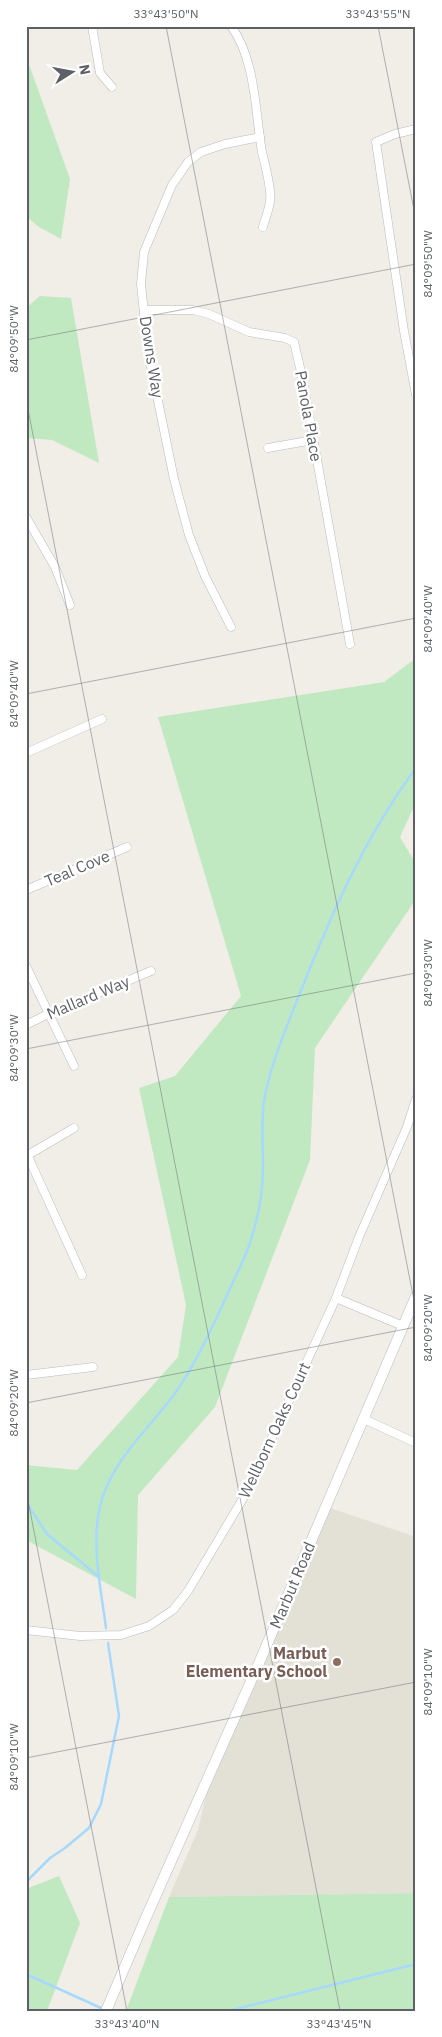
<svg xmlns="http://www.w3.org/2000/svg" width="442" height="2037" font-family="'IBM Plex Sans',sans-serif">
	<rect width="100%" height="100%" fill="#f0eee6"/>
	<polygon fill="#e3e0d6" points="327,1507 416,1537 416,1893 169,1897 198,1830 215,1756"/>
	<g fill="#c1e9c1">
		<polygon points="26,67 30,67 70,179 61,239 39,227 26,216"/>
		<polygon points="40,296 71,298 99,463 52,440 26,438 26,308"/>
		<polygon points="416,658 416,802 400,837 416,864 416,899 315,1048 310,1160 215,1407 138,1495 136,1599 26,1540 26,1465 77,1470 178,1357 186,1305 139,1088 175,1076 241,996 158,717 384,682"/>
		<polygon points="59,1876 80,1923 47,2011 26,2011 26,1889"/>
		<polygon points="416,1893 416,2011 126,2011 169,1897"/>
	</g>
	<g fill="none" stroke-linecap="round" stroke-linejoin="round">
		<g stroke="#a7d9ff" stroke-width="2.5">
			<polyline points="26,1502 47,1534 99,1577"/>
			<path d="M106,1628C101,1589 91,1545 100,1506C112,1458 151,1428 178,1389C198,1359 213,1326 228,1293C235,1277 243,1262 249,1246C258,1220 263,1194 263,1167C263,1145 261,1123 264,1101C270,1066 285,1031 298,998C330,917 364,838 416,768"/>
			<polyline points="26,1882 50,1858 65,1848 89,1828 101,1804 119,1716 108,1643"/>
			<polyline points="26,1974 101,2008"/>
			<polyline points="228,2011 416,1964"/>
		</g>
		<defs>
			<g id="street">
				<polyline points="92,26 100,73 112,87"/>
				<path d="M231,26C256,60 255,112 262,152C265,165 272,189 270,201C269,210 265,219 263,227"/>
				<polyline points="416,129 395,134 376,142 404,331 416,395"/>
				<polyline points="145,310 193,310 209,314 249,332 285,338 294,342 302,376 350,644"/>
				<polyline points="268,448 313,440"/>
				<polyline points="26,517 55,567 70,605"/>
				<polyline points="231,627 205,576 189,535 174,479 148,352 141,284 144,252 172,185 188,162 201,152 225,144 260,137"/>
				<polyline points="26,753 102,719"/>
				<polyline points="26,890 127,847"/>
				<polyline points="26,966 74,1066"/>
				<polyline points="26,1025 48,1014 151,971"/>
				<polyline points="26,1152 82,1275"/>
				<polyline points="28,1155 74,1128"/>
				<polyline points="336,1298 403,1326"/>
				<polyline points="26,1375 93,1367"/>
				<polyline points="364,1419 416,1443"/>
				<polyline points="26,1630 80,1636 121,1635 149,1626 173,1610 188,1591 248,1490 336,1298 359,1237 407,1127 416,1099"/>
			</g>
			<polyline id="secondary" points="106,2011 144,1922 259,1663 416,1296"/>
		</defs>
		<use href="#street" stroke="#b8bbc0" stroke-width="9"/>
		<use href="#secondary" stroke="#b9bcc2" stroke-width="11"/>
		<use href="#street" stroke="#fff" stroke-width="8"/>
		<use href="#secondary" stroke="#fff" stroke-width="10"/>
	</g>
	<path fill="none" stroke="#5d6167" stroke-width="1" stroke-opacity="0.45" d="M166,26L416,1311M378,26L416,220M26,340L416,264M26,399L340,2011M26,694L416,618M26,1049L416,973M26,1403L416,1327M26,1490L127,2011M26,1758L416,1682"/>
	<circle fill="#8d6e63" stroke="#fff" stroke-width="2" cx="337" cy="1662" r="5"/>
	<g text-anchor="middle" stroke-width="5" stroke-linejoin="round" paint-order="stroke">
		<g font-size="16" fill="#5d6167" stroke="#fff">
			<text transform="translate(152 357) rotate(81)" y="6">Downs Way</text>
			<text transform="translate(309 416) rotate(80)" y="6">Panola Place</text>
			<text transform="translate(77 868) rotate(-23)" y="6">Teal Cove</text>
			<text transform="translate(88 997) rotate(-23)" y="6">Mallard Way</text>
			<text transform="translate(274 1430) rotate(-65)" y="6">Wellborn Oaks Court</text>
			<text transform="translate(292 1585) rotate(-67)" y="6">Marbut Road</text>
		</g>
		<g font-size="16" font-weight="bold" fill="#785e54" stroke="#fff" text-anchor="end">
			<text x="327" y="1659">Marbut<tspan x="327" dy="18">Elementary School</tspan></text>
		</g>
	</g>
	<rect width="442" height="2037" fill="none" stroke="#ffffff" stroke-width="55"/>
	<g transform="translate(72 72) rotate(79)" stroke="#ffffff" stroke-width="4" paint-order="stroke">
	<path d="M0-4L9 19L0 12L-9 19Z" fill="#5d6167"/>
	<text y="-8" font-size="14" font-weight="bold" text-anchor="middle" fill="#5d6167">N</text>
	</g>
	<rect x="28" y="28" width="386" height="1982" fill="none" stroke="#5d6167" stroke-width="2"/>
	<g font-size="12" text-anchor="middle" fill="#5d6167">
		<text x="166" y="18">33°43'50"N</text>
		<text x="378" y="18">33°43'55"N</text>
		<text transform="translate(428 264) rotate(-90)" y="4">84°09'50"W</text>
		<text transform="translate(14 339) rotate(-90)" y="4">84°09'50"W</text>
		<text transform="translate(428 619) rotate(-90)" y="4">84°09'40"W</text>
		<text transform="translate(14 694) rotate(-90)" y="4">84°09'40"W</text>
		<text transform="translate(428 973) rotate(-90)" y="4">84°09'30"W</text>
		<text transform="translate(14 1048) rotate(-90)" y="4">84°09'30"W</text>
		<text transform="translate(428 1328) rotate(-90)" y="4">84°09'20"W</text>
		<text transform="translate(14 1403) rotate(-90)" y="4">84°09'20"W</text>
		<text transform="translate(428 1682) rotate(-90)" y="4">84°09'10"W</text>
		<text transform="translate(14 1757) rotate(-90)" y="4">84°09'10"W</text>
		<text x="127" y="2028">33°43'40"N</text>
		<text x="339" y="2028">33°43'45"N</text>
	</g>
</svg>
